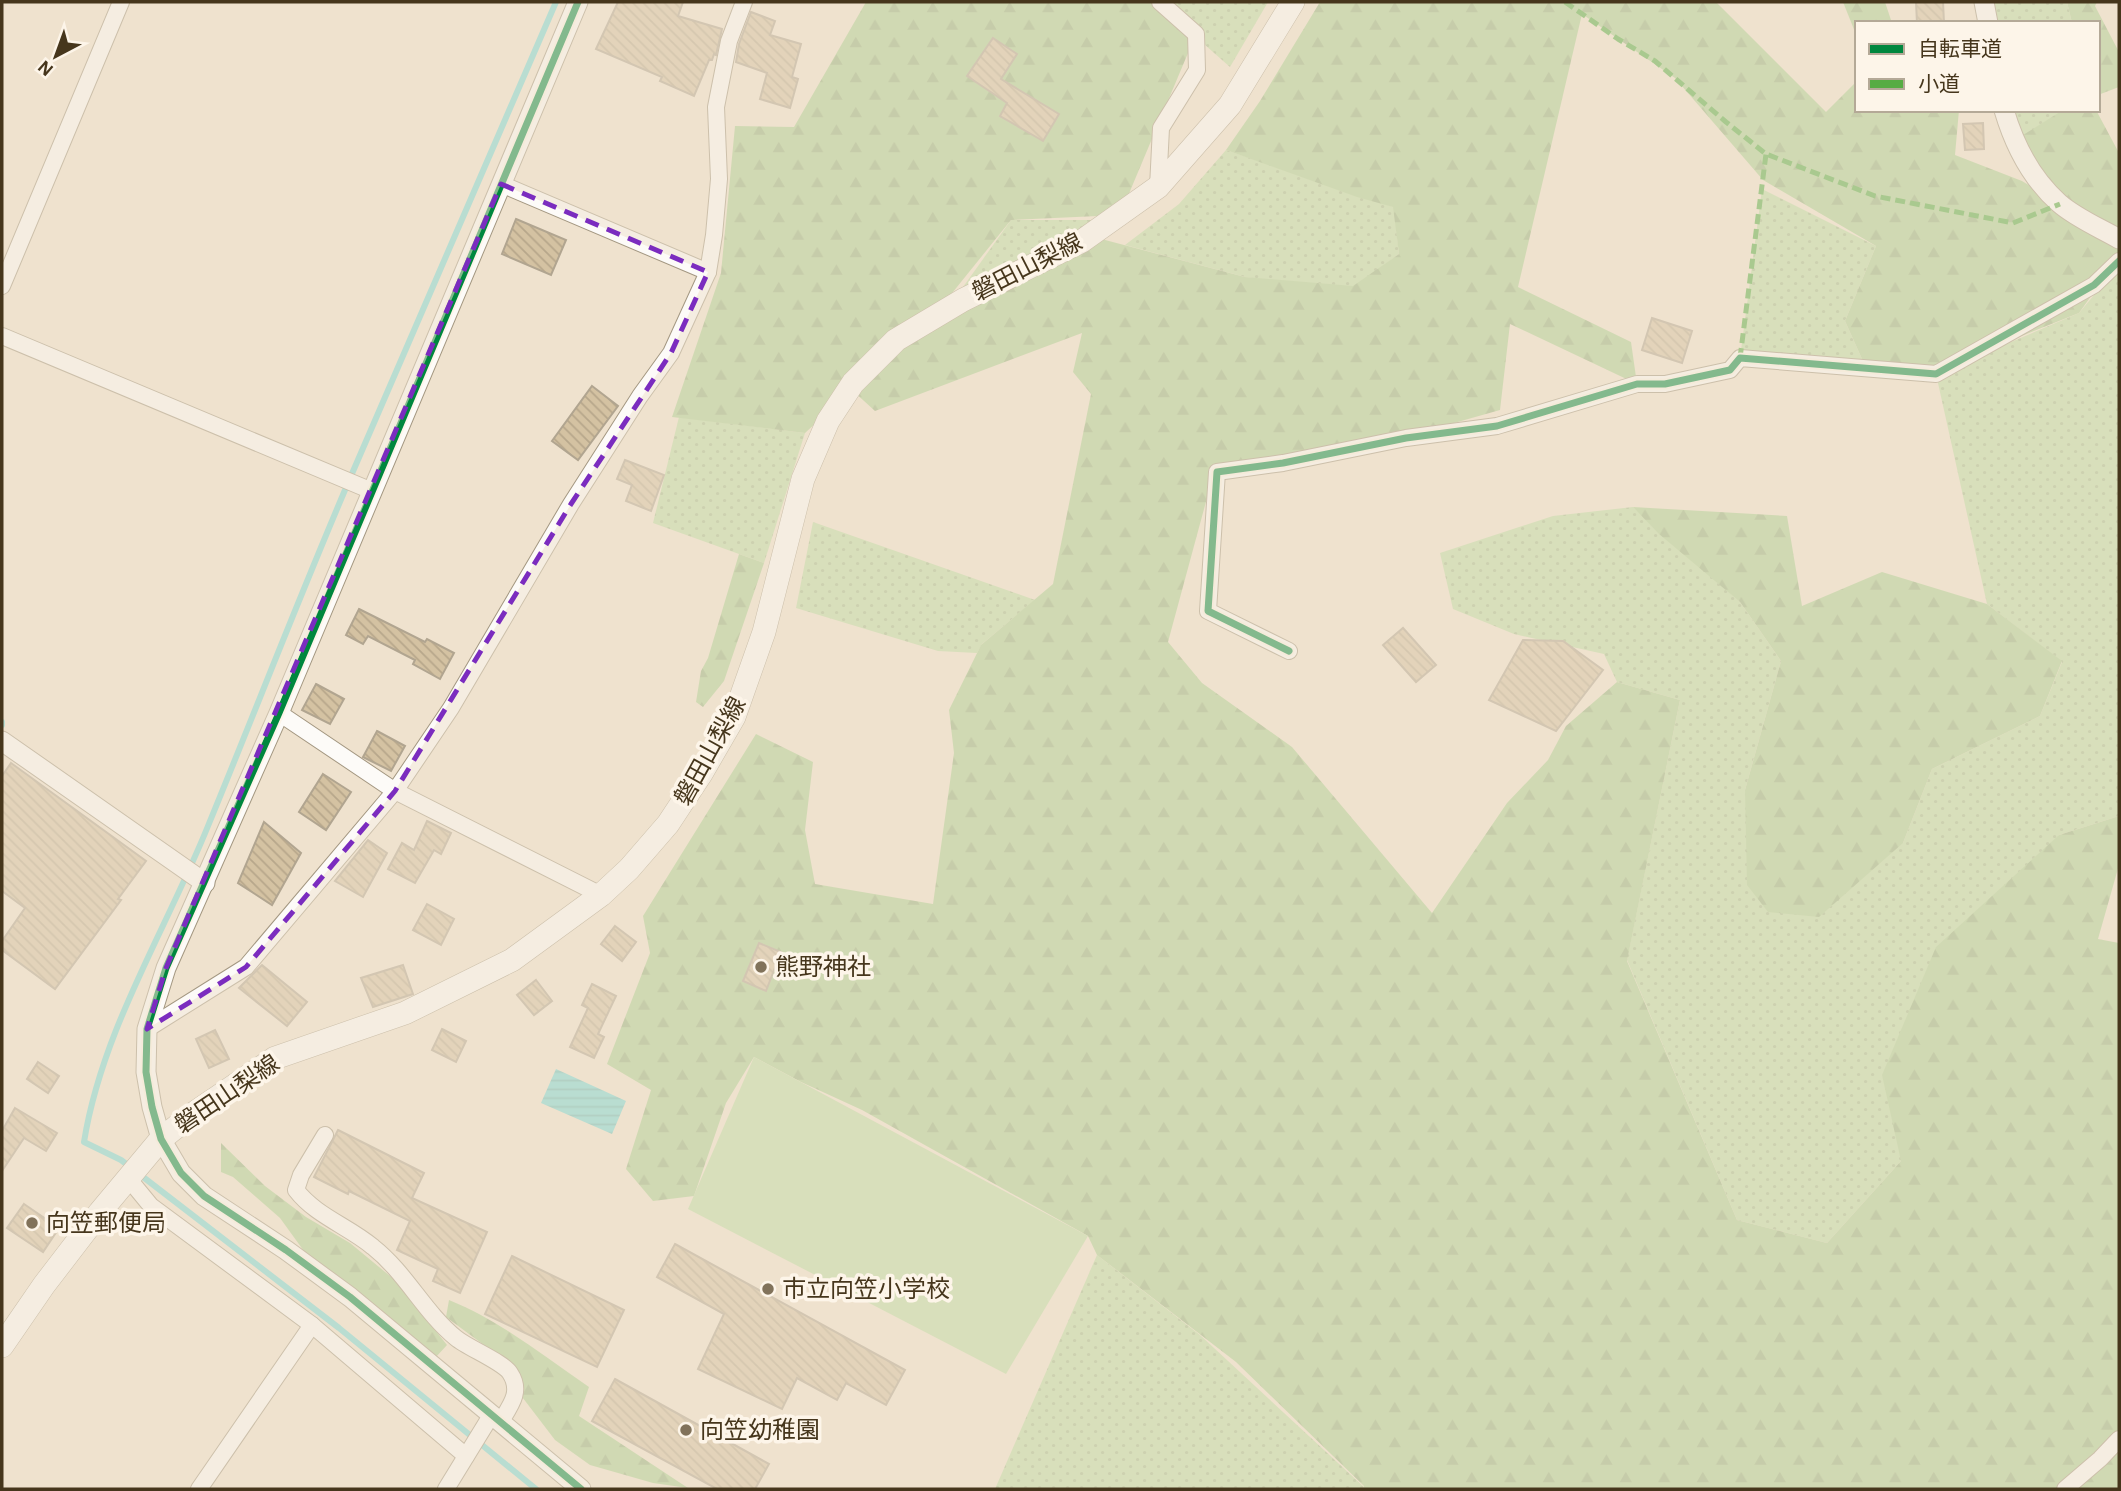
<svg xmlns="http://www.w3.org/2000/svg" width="2121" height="1491" font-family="'Alegreya Sans','Noto Sans JP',sans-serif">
	<defs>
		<pattern id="grass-dots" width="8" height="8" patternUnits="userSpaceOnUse" patternTransform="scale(1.75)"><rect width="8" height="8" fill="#bddba4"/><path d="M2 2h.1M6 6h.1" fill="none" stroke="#a4bd8d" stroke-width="1.8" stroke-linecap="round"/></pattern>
		<pattern id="forest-firs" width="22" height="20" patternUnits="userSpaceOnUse" patternTransform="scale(1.75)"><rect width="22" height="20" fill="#accf93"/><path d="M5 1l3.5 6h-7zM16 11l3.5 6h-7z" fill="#95b27e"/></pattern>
		<pattern id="water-rules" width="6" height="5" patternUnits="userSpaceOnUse" patternTransform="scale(1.75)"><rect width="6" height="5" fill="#78d7d5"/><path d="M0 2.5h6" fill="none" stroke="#69b9b6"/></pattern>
		<pattern id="building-back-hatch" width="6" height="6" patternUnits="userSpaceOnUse" patternTransform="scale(1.75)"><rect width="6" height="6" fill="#d4c2a2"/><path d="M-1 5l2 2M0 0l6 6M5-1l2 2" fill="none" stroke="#b7a78b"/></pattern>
	</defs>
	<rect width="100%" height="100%" fill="#efe2ce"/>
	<g fill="url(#grass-dots)">
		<polygon points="1170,2 1268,2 1230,67 1196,37"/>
		<polygon points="1984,2 2067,2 2072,23 1988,23"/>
		<polygon points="2008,110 2069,110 2015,140"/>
		<polygon points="1226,150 1394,207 1399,254 1349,291 1245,277 1125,245 1179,204"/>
		<polygon points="1762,189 1876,246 1845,321 1866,368 1740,358"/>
		<polygon points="1011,220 1113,220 948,308"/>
		<polygon points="2119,265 2119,816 2059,835 1901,1161 1827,1243 1737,1220 1627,960 1680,700 1617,682 1604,654 1514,634 1453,609 1440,553 1553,516 1633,507 1740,602 1781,661 1745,790 1903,843 1932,769 2040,716 2062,662 1987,604 1936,374 2079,313"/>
		<polygon points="679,417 805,433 764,563 653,523"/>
		<polygon points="813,522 1035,600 982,644 977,653 938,651 796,608"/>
		<polygon points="1097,1255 1200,1335 1364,1487 1363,1489 995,1489"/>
	</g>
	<g fill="url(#forest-firs)">
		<polygon points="866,2 1171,2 1196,34 1120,215 1011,220 932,318 1090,236 1245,277 1353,286 1399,254 1393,207 1357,197 1226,150 1260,101 1320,2 1567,2 1574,7 1569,2 1716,2 1826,112 1857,81 1857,110 1959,110 1955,155 2022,181 2076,214 2015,140 2063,110 2096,110 2119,153 2119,261 2109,271 2079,313 1956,362 1936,374 1866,368 1845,321 1876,246 1763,180 1675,78 1582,14 1518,287 1631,342 1637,384 1510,324 1500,410 1387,442 1217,472 1207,498 1168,642 1202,683 1292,747 1432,913 1507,803 1548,760 1566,726 1617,682 1680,700 1627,961 1737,1220 1827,1243 1901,1161 1882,1075 1936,947 2059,835 2119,816 2119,865 2098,939 2119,943 2119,1489 1363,1489 1364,1486 1236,1362 1097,1255 1088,1236 862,1110 801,1082 754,1057 726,1103 694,1196 653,1201 626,1169 651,1090 607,1064 650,953 643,916 756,734 813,762 805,830 815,884 933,904 954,753 949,710 981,645 1053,584 1091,394 1073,372 1082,333 875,411 852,390 805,433 672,417 721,273 735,126 794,127"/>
		<polygon points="1843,2 1885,2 1892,23 1857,23 1857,37"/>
		<polygon points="2067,2 2097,2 2095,6 2119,52 2119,87 2098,95 2098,23 2072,23"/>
		<polygon points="1633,507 1787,516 1802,606 1882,572 1987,604 2062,661 2040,716 1932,769 1903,843 1819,917 1768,912 1747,885 1745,790 1781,661 1740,602 1659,534"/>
		<polygon points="739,554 764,563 724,681 703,707 696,702 701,671 708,658"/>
		<polygon points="221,1143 265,1186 306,1217 350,1243 396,1281 447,1345 436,1357 322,1276 280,1218 233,1177 221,1172"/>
		<path d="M449,1300C501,1321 543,1356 589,1387L579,1416L688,1488L653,1483L590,1465L555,1440L516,1389L492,1351L446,1317Z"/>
	</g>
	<polygon fill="#bddba4" points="754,1057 1088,1236 1006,1374 688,1209"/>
	<polygon fill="url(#water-rules)" points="556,1069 626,1101 612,1134 541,1103"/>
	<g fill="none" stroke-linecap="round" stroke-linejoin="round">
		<g stroke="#78d7d5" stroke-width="6">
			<polyline points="2,722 2,725"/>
			<path d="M536,1489L339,1328L121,1160L84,1142C102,1030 166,930 208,826C257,707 303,587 354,469C421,313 490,158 556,2"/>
		</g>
	</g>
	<g fill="url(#building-back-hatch)" stroke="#b1a590" stroke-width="2">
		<polygon points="618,2 683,2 678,16 722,29 716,55 714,54 712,60 709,60 694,96 660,81 662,77 596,49"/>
		<polygon points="1916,2 1943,2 1944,23 1917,23"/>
		<polygon points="751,12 775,21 770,35 801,44 792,77 798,79 790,108 760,99 767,73 736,62 739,44"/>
		<polygon points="993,38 1017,54 1001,79 1059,114 1043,141 1000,116 1007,103 967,76"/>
		<polygon points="1983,123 1984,149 1965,150 1963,124"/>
		<polygon points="516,219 566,240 551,275 502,254"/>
		<polygon points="1652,318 1692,331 1682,363 1642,350"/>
		<polygon points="592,386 618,406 578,460 552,441"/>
		<polygon points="625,460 664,475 651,511 626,501 632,485 617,479"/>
		<polygon points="359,609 425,642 427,639 454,653 440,679 413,664 415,660 368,636 363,644 346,635"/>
		<polygon points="1403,628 1436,665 1416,682 1383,645"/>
		<polygon points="1523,640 1563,641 1603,670 1556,731 1489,700"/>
		<polygon points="316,684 344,699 330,724 302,710"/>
		<polygon points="377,731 405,746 391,771 363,757"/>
		<polygon points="11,763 146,861 118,899 121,900 55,989 2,950 2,941 25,908 2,891 2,776"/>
		<polygon points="323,774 351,792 326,830 299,812"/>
		<polygon points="427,821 451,833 441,854 434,850 415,883 388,869 402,843 414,850"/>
		<polygon points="264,822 301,853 272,905 238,883"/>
		<polygon points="368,840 387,853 363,897 335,881"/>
		<polygon points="427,904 454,919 441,945 413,930"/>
		<polygon points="615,926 636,942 622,961 601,944"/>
		<polygon points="759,943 781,952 766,991 743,981"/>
		<polygon points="262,965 307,1002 287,1026 239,988"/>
		<polygon points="403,965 413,994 373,1007 361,978"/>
		<polygon points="536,980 552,1001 534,1015 517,995"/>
		<polygon points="592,984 616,996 598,1034 604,1037 594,1058 570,1047 588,1008 582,1005"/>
		<polygon points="442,1029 466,1041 456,1062 432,1050"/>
		<polygon points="215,1030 229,1059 209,1068 196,1039"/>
		<polygon points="38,1062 59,1076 48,1093 27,1079"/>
		<polygon points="15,1108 57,1133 46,1151 24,1138 2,1171 2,1131"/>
		<polygon points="338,1130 424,1173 412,1198 487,1232 460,1293 433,1281 438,1269 397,1250 410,1221 349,1191 348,1194 314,1177"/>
		<polygon points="24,1204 59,1228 43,1252 7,1228"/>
		<polygon points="675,1244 905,1370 886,1405 846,1383 837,1400 797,1378 782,1409 698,1369 724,1314 657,1277"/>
		<polygon points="512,1256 624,1310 597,1367 485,1314"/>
		<polygon points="615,1379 769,1464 755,1489 717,1489 592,1421"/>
	</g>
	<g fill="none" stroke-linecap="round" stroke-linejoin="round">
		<defs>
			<g id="minor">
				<polyline points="501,184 708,272"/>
				<polyline points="1158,187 1161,128 1197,70 1196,34 1160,2"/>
				<polyline points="2,286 121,2"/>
				<polyline points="2,336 372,491"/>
				<polyline points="1289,651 1208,611 1217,472 1283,463 1406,438 1497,426 1637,384 1665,384 1730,370 1740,358 1936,374 2094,285 2119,261"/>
				<polyline points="279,713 395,791 601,895"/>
				<polyline points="147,1029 246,967 395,791 451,708 571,504 640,396 671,353 708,272 714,235 719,179 716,107 729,41 744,2"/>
				<path d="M325,1135L301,1175L296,1190C316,1216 348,1226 373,1247C406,1273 424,1312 456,1338C468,1348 503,1362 510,1373C522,1391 511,1405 501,1421"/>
				<polyline points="128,1178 151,1206 312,1325 466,1456"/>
				<polyline points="199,1489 312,1325"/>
				<polyline points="446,1489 492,1414"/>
				<polyline points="2065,1489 2100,1459 2119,1439"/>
			</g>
			<g id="tertiary">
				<polyline points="578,2 279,713 166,968 147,1029 146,1072 152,1107 161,1139 181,1173 204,1196 286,1250 350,1297 581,1489"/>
				<polyline points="1984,2 1988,23"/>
				<path d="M2004,110C2014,144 2032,179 2059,203C2076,218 2100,228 2119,239"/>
				<polyline points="2,741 205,883"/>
			</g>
			<polyline id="secondary" points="2,1346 44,1285 100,1212 161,1139 190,1116 275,1058 405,1013 512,960 601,895 629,869 668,824 701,774 734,717 764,632 803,479 828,421 853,383 896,340 963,300 1082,241 1158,187 1230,105 1293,2"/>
		</defs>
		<use href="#minor" stroke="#a39781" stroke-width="18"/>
		<use href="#tertiary" stroke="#a39781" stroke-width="21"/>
		<use href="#secondary" stroke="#a39781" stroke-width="24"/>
		<use href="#minor" stroke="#fdfbf8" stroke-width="16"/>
		<use href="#tertiary" stroke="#fdfbf8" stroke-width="19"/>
		<use href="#secondary" stroke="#fdfbf8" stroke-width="23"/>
		<g stroke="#56ac43" stroke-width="5" stroke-dasharray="10 5" stroke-linecap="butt">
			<polyline points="1565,2 1618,39 1655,61 1726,122 1766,154 1875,196 2013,223 2060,204"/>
			<polyline points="1740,358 1766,154"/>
		</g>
		<defs>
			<g id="cycleway">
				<polyline points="578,2 279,713 166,968 147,1029 146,1072 152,1107 161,1139 181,1173 204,1196 286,1250 350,1297 581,1489"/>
				<polyline points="1289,651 1208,611 1217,472 1283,463 1406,438 1497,426 1637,384 1665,384 1730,370 1740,358 1936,374 2094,285 2119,261"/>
			</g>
		</defs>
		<use href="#cycleway" stroke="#fdf5e9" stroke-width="11"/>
		<use href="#cycleway" stroke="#00873e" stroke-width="7"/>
	</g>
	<path d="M0 0H2121V1491H0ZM501,184L708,272L671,353L571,504L395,791L246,967L147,1029L166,968Z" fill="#efe2ce" fill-opacity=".55" fill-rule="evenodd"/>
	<path fill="none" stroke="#7b2cbf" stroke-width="5" stroke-dasharray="14 9" stroke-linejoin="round" d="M501,184L708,272L671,353L571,504L395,791L246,967L147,1029L166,968Z"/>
	<g fill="#81725a" stroke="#fdf5e9" stroke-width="2.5">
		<circle cx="761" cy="967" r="7"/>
		<circle cx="32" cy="1223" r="7"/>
		<circle cx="768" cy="1289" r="7"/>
		<circle cx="686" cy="1430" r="7"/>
	</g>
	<g text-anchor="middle" stroke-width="7" stroke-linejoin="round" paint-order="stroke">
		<g font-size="24" fill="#46361c" stroke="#fdf5e9">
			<text transform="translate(1027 267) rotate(-27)" y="8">磐田山梨線</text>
			<text transform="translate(710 751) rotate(-61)" y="8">磐田山梨線</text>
			<text transform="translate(227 1094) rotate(-34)" y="8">磐田山梨線</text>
		</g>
		<g font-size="24" fill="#46361c" stroke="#fdf5e9" text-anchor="start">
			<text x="775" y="975">熊野神社</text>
			<text x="46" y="1231">向笠郵便局</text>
			<text x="782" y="1297">市立向笠小学校</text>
			<text x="700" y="1438">向笠幼稚園</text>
		</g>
	</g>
	<rect width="2121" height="1491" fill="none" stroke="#46361c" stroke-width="7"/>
	<rect x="1855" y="21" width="245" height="91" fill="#fdf5e9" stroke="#b4a997" stroke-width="2"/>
	<rect x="1869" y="44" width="35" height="10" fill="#00873e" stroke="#b4a997" stroke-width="2"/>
	<text x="1918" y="56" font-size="21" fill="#46361c">自転車道</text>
	<rect x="1869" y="79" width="35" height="10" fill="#56ac43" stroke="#b4a997" stroke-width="2"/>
	<text x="1918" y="91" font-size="21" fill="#46361c">小道</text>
	<g transform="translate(56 56) rotate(221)" stroke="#fdf5e9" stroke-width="5" paint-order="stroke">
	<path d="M0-5L12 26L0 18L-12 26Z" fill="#46361c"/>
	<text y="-10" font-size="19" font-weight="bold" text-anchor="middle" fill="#46361c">N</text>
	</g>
</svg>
